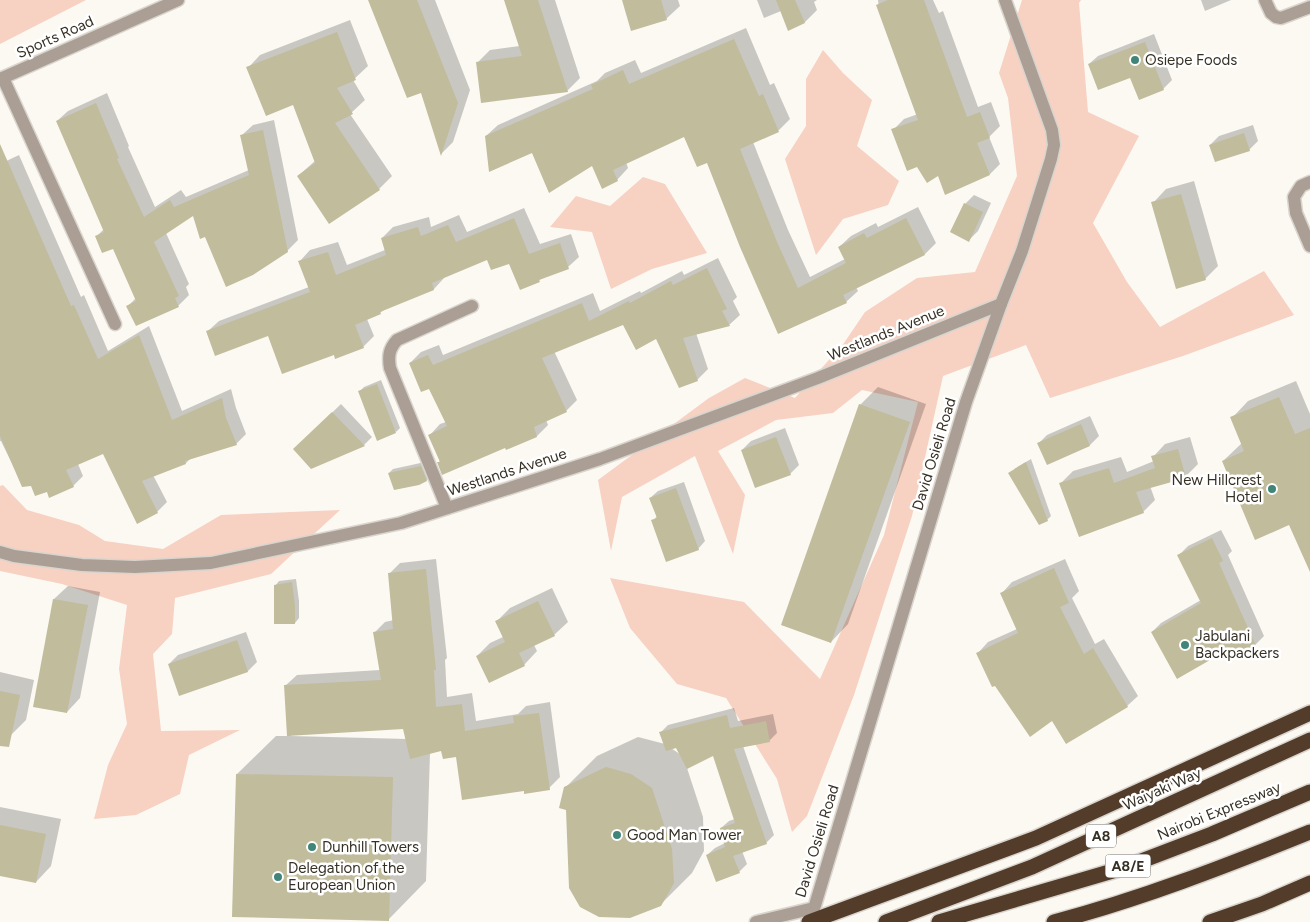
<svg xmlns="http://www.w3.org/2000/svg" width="1310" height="922" font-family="Figtree,sans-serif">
	<rect width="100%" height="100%" fill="#fcf9f3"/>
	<g fill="#f7d1c2">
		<polygon points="0,0 86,0 0,44"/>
		<polygon points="1022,0 1081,0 1079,3 1088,112 1139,136 1093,223 1127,282 1160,327 1264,271 1294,315 1183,356 1050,398 1026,345 943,376 912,516 854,695 807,816 792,832 777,779 726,698 677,684 630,628 610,578 744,602 820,679 884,535 918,402 862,390 833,413 776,420 718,451 745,495 733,554 695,456 622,497 611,551 598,480 709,398 745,378 795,398 844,343 865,312 917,278 975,272 1017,176 1008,98 999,73"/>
		<polygon points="823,50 843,73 872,100 857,146 899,181 888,205 843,219 816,255 785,159 806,126 806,79"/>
		<polygon points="643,177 665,184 707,253 652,269 611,289 592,232 550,227 576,196 610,206"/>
		<polygon points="3,485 27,510 79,525 105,541 163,549 221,515 340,510 271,574 175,598 172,634 153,654 161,731 240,730 189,755 180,794 136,815 94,819 108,765 127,724 119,669 127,605 62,584 0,571 0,486"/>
	</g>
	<g fill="#0003" fill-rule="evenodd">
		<polygon points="370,0 435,0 470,90 453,142 441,154 422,91"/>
		<polygon points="505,0 555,0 580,78 567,91 478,62 490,50 520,46"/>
		<polygon points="624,0 678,0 680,6 666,19"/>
		<polygon points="757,0 817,0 814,2 817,10 805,22 789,29 781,11 764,18"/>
		<polygon points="878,0 933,0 939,13 943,11 978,107 991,102 1000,126 989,137 1000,164 990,174 938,175 893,130 904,119 918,114 879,9"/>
		<polygon points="1201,0 1231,0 1205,11"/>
		<polygon points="350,20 368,66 353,80 365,100 350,114 392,176 379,189 298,176 316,160 294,104 248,68 260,55"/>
		<polygon points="746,28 770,85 774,83 790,119 779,130 753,142 788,230 810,277 845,259 839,247 851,236 876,223 878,227 918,207 936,243 925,254 856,287 858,291 846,302 779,333 708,162 685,135 626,162 628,168 617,180 593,165 532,152 486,136 498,125 597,81 605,73 635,60 641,73"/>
		<polygon points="1154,34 1172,80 1163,89 1131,76 1089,64 1098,56"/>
		<polygon points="107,93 129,146 128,147 155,207 181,190 186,197 249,170 242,135 253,125 274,120 298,240 287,251 193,214 166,233 189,284 186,287 189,295 178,306 128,306 136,298 113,247 96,237 104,229 57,121 68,111"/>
		<polygon points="1253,125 1258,141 1249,150 1210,145 1219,136"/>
		<polygon points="19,155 81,297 84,295 108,351 149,326 182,411 231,389 236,408 246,434 236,444 191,458 186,463 153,475 167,502 157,512 103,453 78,464 83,476 73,486 48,490 32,485 23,486 1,441 0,441 0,164"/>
		<polygon points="1194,181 1218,266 1205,279 1153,203 1166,189"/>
		<polygon points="974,195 991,203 978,231 969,240 965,204"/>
		<polygon points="524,208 540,244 571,234 579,257 568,267 542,277 539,281 510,262 487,258 444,276 444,278 434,289 386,308 380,313 367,319 374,336 363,347 335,353 269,335 208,331 219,321 309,287 300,261 310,250 338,242 347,265 385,250 382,238 393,227 429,217 431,227 459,215 467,232"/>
		<polygon points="718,258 737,297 733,301 740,315 729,325 696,333 708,369 697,380 657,337 624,323 554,351 577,400 566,411 546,420 548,425 537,436 506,448 506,447 439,462 440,460 430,435 440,424 446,422 430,387 410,363 421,352 439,345 443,355 593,293 600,311 640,291 641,293 682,271 684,275"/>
		<polygon points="381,380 400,428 396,432 360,391 364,387"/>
		<polygon points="1296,381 1310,414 1310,561 1290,524 1223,461 1242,443 1232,418 1248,401"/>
		<polygon points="878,387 926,404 848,624 831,642 860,405"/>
		<polygon points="341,404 372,437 364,445 303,441"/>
		<polygon points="1090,416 1099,436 1090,445 1048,464 1038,444 1047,435"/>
		<polygon points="785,428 799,465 790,474 742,450 751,441"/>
		<polygon points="1190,437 1198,464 1185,477 1150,486 1155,500 1143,512 1061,483 1073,471 1121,457 1127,472 1154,461 1153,457 1165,444"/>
		<polygon points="1031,459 1051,516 1047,520 1014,469"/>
		<polygon points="425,462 431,476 427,480 389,473 393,469"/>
		<polygon points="684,482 705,541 698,549 653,521 657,516 650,498 658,491"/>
		<polygon points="1221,530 1232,551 1228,555 1264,636 1255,645 1225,650 1152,632 1161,623 1201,600 1179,555 1188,546"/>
		<path d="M436,559L447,658L445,660L447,697L472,693L476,721L518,714L526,706L550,702L560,777L549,788L525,790L457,755L442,750L430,753L426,881L388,920L237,774L276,736H288L285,686L297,675L380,670L374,633L385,622L394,620L389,574L400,563ZM404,728L407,739L291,736V734Z"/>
		<polygon points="1065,559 1079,591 1072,598 1095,644 1104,639 1138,696 1127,706 1053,720 978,653 988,642 1017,629 1002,593 1012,582"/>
		<polygon points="296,579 299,601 299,618 295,623 275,586 279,581"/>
		<polygon points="68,586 100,592 80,698 67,712 54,599"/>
		<polygon points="552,588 568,622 554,635 534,645 537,651 524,665 477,656 490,643 503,637 496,622 510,608"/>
		<polygon points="246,632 257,662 248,671 180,695 169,664 178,655"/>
		<polygon points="0,672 34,680 26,720 10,736 0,734"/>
		<path d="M734,708L738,721L773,714L777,733L769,741L743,746L774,835L766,843L742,851L747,864L739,872L707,855L715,848L725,843L721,828L729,821L735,819L714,754L687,768L703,817L704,851L692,873L660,905L566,787L597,756L638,737L665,744L661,732L668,725ZM677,747L681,755L671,748Z"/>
		<polygon points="0,807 61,819 51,866 36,882 0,875"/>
	</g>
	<g fill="#c0bc9c">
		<polygon points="368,0 417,0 458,103 441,156 421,93 407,98"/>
		<polygon points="504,0 538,0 568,92 481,103 476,62 522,56"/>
		<polygon points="622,0 661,0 667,20 631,31"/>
		<polygon points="776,0 795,0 805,23 788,31"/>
		<polygon points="888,0 924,0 967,117 980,112 990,138 977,143 990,175 945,195 938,176 927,183 917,167 907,171 891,129 918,120 876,5"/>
		<polygon points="337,32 356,80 337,88 353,114 335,123 380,190 329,224 297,176 315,163 293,105 266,116 246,67"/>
		<polygon points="734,39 759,96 763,94 779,132 740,149 777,242 798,288 846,263 838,247 864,233 867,238 906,218 925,255 843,295 847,303 778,334 740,247 707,163 697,167 684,137 613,170 618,181 602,189 592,166 549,193 532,153 489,172 485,136 593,89 591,85 623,70 629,84"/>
		<polygon points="1145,42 1164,90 1139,100 1130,78 1098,90 1088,64"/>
		<polygon points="96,103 119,158 117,159 144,217 170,200 174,207 249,175 240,135 263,130 288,252 253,275 226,287 205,237 200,239 193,216 154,242 179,296 175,298 179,307 136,326 126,306 136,301 113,249 102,253 95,236 104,232 56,121"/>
		<polygon points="1244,133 1250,151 1215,162 1209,145"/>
		<polygon points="0,144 71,306 74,305 98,359 139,335 172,420 222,398 226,418 237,445 185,461 186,464 142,481 158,513 137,524 103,454 66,470 74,487 49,498 47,492 35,496 31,486 22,487 0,436"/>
		<polygon points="1181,194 1206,280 1176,289 1151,202"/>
		<polygon points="964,203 983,212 969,242 950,232"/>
		<polygon points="514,218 529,254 560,243 569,269 539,280 540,282 520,290 509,264 491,270 487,260 432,283 434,290 380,312 381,314 355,325 364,348 335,359 334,355 282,374 268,336 215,356 206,331 310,292 298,261 328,252 336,275 386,255 381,238 418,227 421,236 448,225 456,242"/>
		<polygon points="707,268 727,309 722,311 730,326 683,338 698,381 679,388 656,339 636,350 623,325 542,358 567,412 534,427 537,437 506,450 505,448 442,475 437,462 440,462 428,435 447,426 429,389 421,392 409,363 428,355 433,365 582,303 589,321 629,301 630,303 671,281 673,285"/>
		<polygon points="377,384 396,433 377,441 358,391"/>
		<polygon points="1279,397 1295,434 1310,428 1310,572 1289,525 1255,540 1222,461 1244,451 1230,417"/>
		<polygon points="859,404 910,422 831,643 781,625"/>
		<polygon points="332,412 365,446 311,469 293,449"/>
		<polygon points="1081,424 1090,446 1047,465 1037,443"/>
		<polygon points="776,437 791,475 755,488 741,450"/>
		<polygon points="1178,449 1186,478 1136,492 1144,513 1079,537 1059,483 1109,468 1114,483 1155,468 1151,456"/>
		<polygon points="1026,462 1048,521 1039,525 1008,473"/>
		<polygon points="421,466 427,481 419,485 394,490 388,473"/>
		<polygon points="676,488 699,550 666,562 651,520 657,518 649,498"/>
		<polygon points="1212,538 1223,561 1219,563 1256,646 1227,659 1224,652 1177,679 1151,632 1201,603 1177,555"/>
		<polygon points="1054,568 1069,603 1060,607 1084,654 1093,648 1128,707 1066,744 1052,721 1030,737 995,686 992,687 976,653 1018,633 1000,593"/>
		<polygon points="426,569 436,670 434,670 436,707 462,704 465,731 514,723 513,716 539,713 550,790 524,794 524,791 462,800 456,757 443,759 441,751 410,759 403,729 287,736 284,685 381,680 373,632 393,629 388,573"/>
		<polygon points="292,582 295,606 295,624 274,624 274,585"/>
		<polygon points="53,599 88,605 67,713 33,707"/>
		<polygon points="538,601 555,636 519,653 525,666 489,683 476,656 505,642 495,621"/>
		<polygon points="237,640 248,672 179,696 168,664"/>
		<polygon points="0,691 20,695 9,747 0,746"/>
		<polygon points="727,715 730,728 766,721 770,742 734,749 767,844 733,856 740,873 716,882 706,855 725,847 720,828 735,823 713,756 687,769 676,748 666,751 659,732"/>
		<polygon points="606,767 631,774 652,788 672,849 674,883 661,906 630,918 599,917 580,907 569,888 566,810 559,808 564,787"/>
		<polygon points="236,774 393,777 389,921 232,917"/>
		<polygon points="0,825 46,834 36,883 0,876"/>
	</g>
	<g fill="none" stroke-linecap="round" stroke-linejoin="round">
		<defs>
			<g id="street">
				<polyline points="1265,0 1271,13 1276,17 1281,18 1310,7"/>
				<polyline points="3,78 115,324"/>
				<polyline points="0,79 178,0"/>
				<polyline points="1310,182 1301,186 1294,197 1296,213 1310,246"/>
				<path d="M447,508L390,368C388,356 389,349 397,340L472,306"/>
				<polyline points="0,552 14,556 82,565 135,567 211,563 401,523 600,459 818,378 1001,304"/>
				<polyline points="756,922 814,908"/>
				<polyline points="810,922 966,402 1001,304 1022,251 1051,159 1054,145 1052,130 1005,0"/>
			</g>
			<g id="highway">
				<polyline points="809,922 1036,838 1310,713"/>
				<polyline points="886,922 1032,867 1310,740"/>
				<polyline points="939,922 1123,868 1212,834 1310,792"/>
				<path d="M1054,922C1141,899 1226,866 1310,832"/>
				<polyline points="1210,922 1262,904 1310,883"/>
			</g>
		</defs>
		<use href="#street" stroke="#d9d5ce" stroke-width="15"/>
		<use href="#highway" stroke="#d9d5ce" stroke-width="18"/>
		<use href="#street" stroke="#ab9f95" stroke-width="12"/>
		<use href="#highway" stroke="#533c29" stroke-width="15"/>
	</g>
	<g fill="#418579" stroke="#fff" stroke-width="2">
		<circle cx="1135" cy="60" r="5"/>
		<circle cx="1272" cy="489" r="5"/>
		<circle cx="1185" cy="645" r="5"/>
		<circle cx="617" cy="835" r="5"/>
		<circle cx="312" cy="847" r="5"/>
		<circle cx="278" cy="877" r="5"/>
	</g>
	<g text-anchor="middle" stroke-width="5" stroke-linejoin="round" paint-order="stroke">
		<g fill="#fff" stroke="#736f66" stroke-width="1">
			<rect x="1086" y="824.5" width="30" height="23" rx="4"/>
			<rect x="1105.5" y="854.5" width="45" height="23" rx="4"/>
		</g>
		<g font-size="14" font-weight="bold" fill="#373125">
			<text x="1101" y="841">A8</text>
			<text x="1128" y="871">A8/E</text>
		</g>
		<g font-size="15" fill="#373125" stroke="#fff">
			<text transform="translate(55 37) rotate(-24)" y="5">Sports Road</text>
			<text transform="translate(886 333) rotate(-22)" y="5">Westlands Avenue</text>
			<text transform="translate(934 454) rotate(-73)" y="5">David Osieli Road</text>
			<text transform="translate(507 472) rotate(-18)" y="5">Westlands Avenue</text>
			<text transform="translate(1162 789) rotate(-24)" y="5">Waiyaki Way</text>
			<text transform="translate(1219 811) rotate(-22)" y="5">Nairobi Expressway</text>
			<text transform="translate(817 841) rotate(-73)" y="5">David Osieli Road</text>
		</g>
		<g font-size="15" fill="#373125" stroke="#fff" text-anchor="start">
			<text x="1145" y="65">Osiepe Foods</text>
			<text x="1262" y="485" text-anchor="end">New Hillcrest<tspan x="1262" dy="17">Hotel</tspan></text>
			<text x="1195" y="641">Jabulani<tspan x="1195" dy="17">Backpackers</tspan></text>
			<text x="627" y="840">Good Man Tower</text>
			<text x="322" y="852">Dunhill Towers</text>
			<text x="288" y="873">Delegation of the<tspan x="288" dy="17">European Union</tspan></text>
		</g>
	</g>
</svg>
